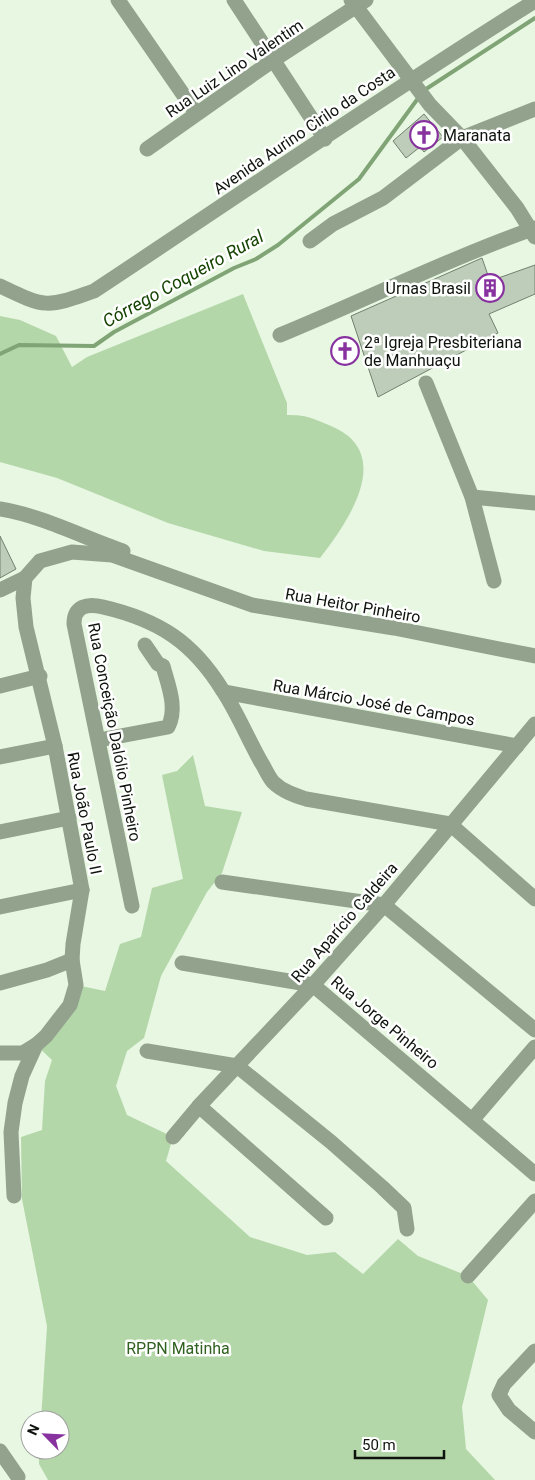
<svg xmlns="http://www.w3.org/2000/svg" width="535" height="1480" font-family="Roboto,sans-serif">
	<rect width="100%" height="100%" fill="#e7f7e2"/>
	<g fill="#b4d7a9">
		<path d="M243,294L287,403V415C307,415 312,418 331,426C396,453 348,522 320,558L264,551L168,523L57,478L0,462V316L20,320L56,336L72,367L87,357Z"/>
		<polygon points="193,755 205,806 242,812 222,873 207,892 161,976 144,1038 127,1051 116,1086 127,1115 173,1137 166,1161 250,1237 307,1255 335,1252 363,1274 398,1239 418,1256 468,1276 488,1300 462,1407 466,1449 495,1480 48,1480 39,1464 39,1450 60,1450 60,1420 41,1420 47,1326 22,1199 21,1137 42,1130 45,1081 52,1060 36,1045 76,985 105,991 120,944 141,937 152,888 183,879 162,775 177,771"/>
	</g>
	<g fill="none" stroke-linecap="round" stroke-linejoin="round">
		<g stroke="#80a475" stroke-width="4">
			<polyline points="423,91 535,18"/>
			<polyline points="0,354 19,345 94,346 114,332 234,268 256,259 278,245 359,179 419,97"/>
		</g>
	</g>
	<g fill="#becdb9" stroke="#72806e">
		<polygon points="424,114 443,137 424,152 420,147 406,158 393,141"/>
		<polygon points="482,258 490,281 535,265 535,294 489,314 498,333 378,397 351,316"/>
		<polygon points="0,536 16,569 0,578"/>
	</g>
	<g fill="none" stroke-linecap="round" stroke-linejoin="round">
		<g stroke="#92a28d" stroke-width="15">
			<polyline points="118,0 196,113"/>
			<polyline points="234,0 325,139"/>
			<polyline points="351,0 430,105 462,138 517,208 535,237"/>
			<polyline points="147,149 272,61 366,0"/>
			<polyline points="310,241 333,224 383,198 462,138 535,109"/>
			<path d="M0,286C46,308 46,308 94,291C241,194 386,94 535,1"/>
			<path d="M280,335C365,300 448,259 535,228"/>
			<polyline points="426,383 472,497 494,581"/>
			<polyline points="472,497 535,503"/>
			<path d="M0,509C43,516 82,537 123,551"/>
			<polyline points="0,590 25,578"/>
			<polyline points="0,686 40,676"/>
			<polyline points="224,692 517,746"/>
			<path d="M99,740L168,727C178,708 168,685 163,666L158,664L145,645"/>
			<polyline points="0,757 55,746"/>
			<polyline points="450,824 535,899"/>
			<polyline points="0,832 69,818"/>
			<polyline points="222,882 384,905 535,1030"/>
			<path d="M132,906L74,624C74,606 87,603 103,607C159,620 193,642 223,691C238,714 248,739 261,762C265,768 268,776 273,782C282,791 294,795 306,799L450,824"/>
			<polyline points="0,907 82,890"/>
			<polyline points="182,963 313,985 535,1174"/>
			<polyline points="0,983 47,970 72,960"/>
			<polyline points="147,1051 237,1066 331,1142 382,1187 404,1208 407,1229"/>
			<polyline points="0,1053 23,1053 36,1045"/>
			<polyline points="199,1106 326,1218"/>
			<polyline points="473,1119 535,1047"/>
			<polyline points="173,1137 199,1106 313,985 384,905 535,724"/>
			<polyline points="14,1196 11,1132 15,1103 22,1076 36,1045 46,1036 70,1005 76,985 72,960 73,944 82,890 55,746 26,627 23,598 25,578 40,561 72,552 112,555 252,605 394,628 535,656"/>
			<polyline points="468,1276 535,1201"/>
			<polyline points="535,1351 504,1384 499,1395 509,1410 535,1432"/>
			<polyline points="0,1451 18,1477"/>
		</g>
	</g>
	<defs>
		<symbol id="church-ring" viewBox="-11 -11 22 22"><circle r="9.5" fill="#fff" stroke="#8832a0" stroke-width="1.5"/><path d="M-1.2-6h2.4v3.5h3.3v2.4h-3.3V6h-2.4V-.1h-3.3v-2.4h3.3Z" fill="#8832a0"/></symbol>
		<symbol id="building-ring" viewBox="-11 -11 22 22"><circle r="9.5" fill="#fff" stroke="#8832a0" stroke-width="1.5"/><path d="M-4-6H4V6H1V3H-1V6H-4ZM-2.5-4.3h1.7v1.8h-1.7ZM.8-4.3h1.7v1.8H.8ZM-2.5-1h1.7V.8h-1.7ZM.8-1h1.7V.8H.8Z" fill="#8832a0"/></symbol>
	</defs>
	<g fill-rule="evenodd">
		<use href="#church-ring" x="408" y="119" width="32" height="32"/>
		<use href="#building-ring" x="474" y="272" width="32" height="32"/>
		<use href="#church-ring" x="329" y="335" width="32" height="32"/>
	</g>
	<g text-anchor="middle" stroke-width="5" stroke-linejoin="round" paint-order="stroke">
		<g font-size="16" fill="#0e140d" stroke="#fff">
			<text transform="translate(234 68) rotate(-34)" y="6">Rua Luiz Lino Valentim</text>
			<text transform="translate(304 130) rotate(-34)" y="6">Avenida Aurino Cirilo da Costa</text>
			<text transform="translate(353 605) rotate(10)" y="6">Rua Heitor Pinheiro</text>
			<text transform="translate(374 702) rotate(10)" y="6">Rua Márcio José de Campos</text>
			<text transform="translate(115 732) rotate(79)" y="6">Rua Conceição Dalólio Pinheiro</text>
			<text transform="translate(85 813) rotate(79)" y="6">Rua João Paulo II</text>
			<text transform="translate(344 922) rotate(-49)" y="6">Rua Aparício Caldeira</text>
			<text transform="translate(385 1022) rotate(40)" y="6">Rua Jorge Pinheiro</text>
		</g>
		<g font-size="16" fill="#0e140d" stroke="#fff" text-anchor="start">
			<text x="443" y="141">Maranata</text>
			<text x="471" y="294" text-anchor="end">Urnas Brasil</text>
			<text x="364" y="348">2ª Igreja Presbiteriana<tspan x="364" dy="18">de Manhuaçu</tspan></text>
		</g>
		<g font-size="16" fill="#316120" stroke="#fff">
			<text x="178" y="1354">RPPN Matinha</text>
		</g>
		<g font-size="18" font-style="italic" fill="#144400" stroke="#fff">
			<text transform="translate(183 279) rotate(-29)" y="6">Córrego Coqueiro Rural</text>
		</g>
	</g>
	<g transform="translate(45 1435) rotate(294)"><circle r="24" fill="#ffffff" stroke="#9fa19e"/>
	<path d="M0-4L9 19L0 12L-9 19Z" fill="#8832a0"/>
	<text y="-8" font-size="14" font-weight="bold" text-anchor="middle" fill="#0e140d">N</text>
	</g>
	<path d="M355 1450v8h89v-8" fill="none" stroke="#0e140d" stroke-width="2.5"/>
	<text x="362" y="1450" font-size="15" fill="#0e140d" stroke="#ffffff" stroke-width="4" paint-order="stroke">50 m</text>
</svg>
